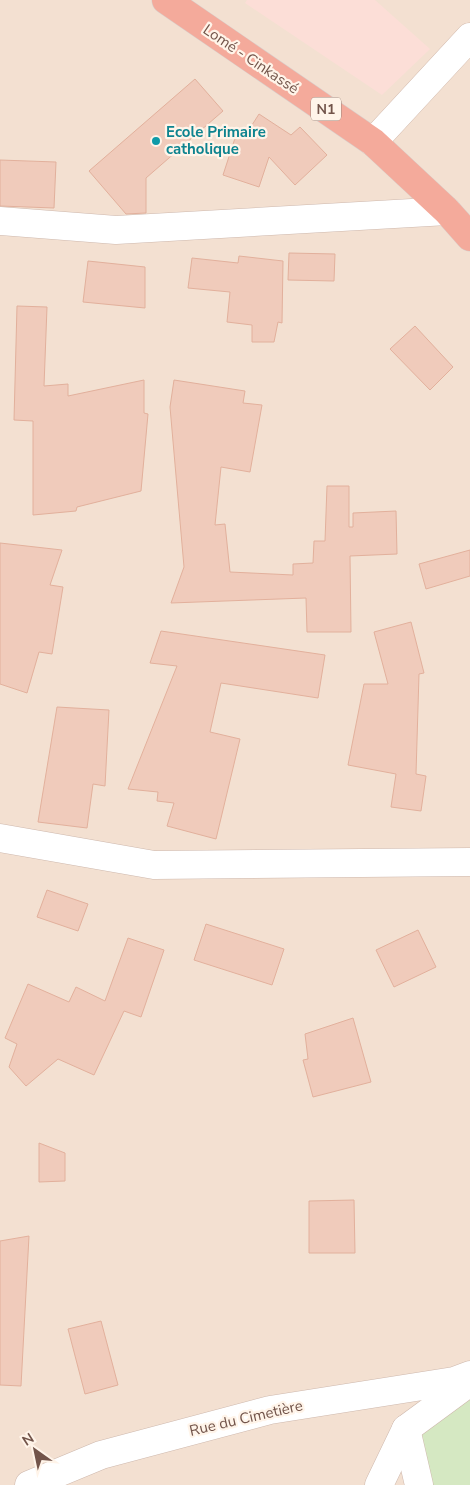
<svg xmlns="http://www.w3.org/2000/svg" width="470" height="1485" font-family="'Nunito Sans',sans-serif">
	<rect width="100%" height="100%" fill="#fbefe3"/>
	<rect fill="#f3e0d1" x="0" y="0" width="470" height="1485"/>
	<polygon fill="#fcded7" points="247,0 375,0 430,49 382,95 245,3"/>
	<polygon fill="#d5e8c2" points="470,1393 470,1485 422,1485 410,1433"/>
	<g fill="#f0cbbb" stroke="#e2b09c">
		<polygon points="195,79 223,111 146,178 146,213 126,214 89,171"/>
		<polygon points="259,114 291,135 300,127 327,155 295,185 269,157 259,187 223,175 238,129 245,136"/>
		<polygon points="0,160 56,162 54,208 0,206"/>
		<polygon points="289,253 335,254 334,281 288,280"/>
		<polygon points="239,256 283,261 282,323 278,322 274,342 252,342 252,325 227,322 230,292 188,288 192,258 238,263"/>
		<polygon points="88,261 145,267 145,308 83,302"/>
		<polygon points="17,306 47,307 44,386 68,384 68,396 144,380 144,413 148,414 141,491 77,507 76,511 33,515 33,421 14,420"/>
		<polygon points="415,326 453,367 430,390 390,349"/>
		<polygon points="174,380 245,391 243,403 262,405 250,472 221,467 215,525 225,524 230,572 293,575 293,564 313,563 314,541 325,541 327,486 349,486 349,527 353,527 353,513 396,511 397,554 350,556 351,632 307,632 306,598 171,603 184,567 170,407"/>
		<polygon points="0,543 62,550 50,585 63,587 52,654 39,652 27,693 0,684"/>
		<polygon points="470,550 470,576 426,589 419,564"/>
		<polygon points="411,622 424,673 419,674 416,774 426,776 421,811 391,807 396,774 348,765 364,684 388,684 374,632"/>
		<polygon points="161,631 325,655 318,698 221,683 210,732 240,739 216,839 167,826 174,803 157,801 158,792 128,789 177,666 150,663"/>
		<polygon points="57,707 109,710 105,786 93,784 87,828 38,822"/>
		<polygon points="47,890 88,904 78,931 37,917"/>
		<polygon points="206,924 284,949 272,985 194,960"/>
		<polygon points="418,930 436,967 394,987 376,950"/>
		<polygon points="128,938 164,950 141,1017 124,1011 94,1075 58,1059 26,1086 9,1067 17,1044 5,1038 28,984 69,1002 76,987 105,1001"/>
		<polygon points="353,1018 371,1082 313,1097 303,1060 308,1059 305,1034"/>
		<polygon points="39,1143 65,1153 65,1181 39,1182"/>
		<polygon points="354,1200 355,1253 309,1253 309,1201"/>
		<polygon points="29,1236 21,1386 0,1385 0,1241"/>
		<polygon points="101,1321 118,1385 85,1394 68,1329"/>
	</g>
	<g fill="none" stroke-linecap="round" stroke-linejoin="round">
		<defs>
			<g id="street">
				<polyline points="0,221 116,230 447,211"/>
				<polyline points="0,838 154,865 470,862"/>
				<polyline points="406,1429 419,1485"/>
				<polyline points="29,1485 101,1455 270,1410 454,1381 470,1375"/>
				<polyline points="379,1485 406,1429 470,1382"/>
			</g>
			<polyline id="secondary" points="373,142 470,37"/>
			<polyline id="highway" points="166,0 373,142 447,211 470,237"/>
		</defs>
		<use href="#street" stroke="#ceb8ad" stroke-width="29"/>
		<use href="#secondary" stroke="#d1b7aa" stroke-width="29"/>
		<use href="#highway" stroke="#d8cfcc" stroke-width="29"/>
		<use href="#street" stroke="#fff" stroke-width="28"/>
		<use href="#secondary" stroke="#fff" stroke-width="28"/>
		<use href="#highway" stroke="#f4aa9b" stroke-width="28"/>
	</g>
	<circle fill="#0f9aa8" stroke="#fff4e9" stroke-width="2" cx="156" cy="141" r="5"/>
	<g text-anchor="middle" stroke-width="4.5" stroke-linejoin="round" paint-order="stroke">
		<rect fill="#fff4e9" stroke="#9c847a" stroke-width="1" x="311" y="97.5" width="30" height="23" rx="4"/>
		<g font-size="14" font-weight="bold" fill="#72544a">
			<text x="326" y="114">N1</text>
		</g>
		<g font-size="15" fill="#72544a" stroke="#fff4e9">
			<text transform="translate(251 59) rotate(34)" y="5">Lomé - Cinkassé</text>
			<text transform="translate(246 1418) rotate(-13)" y="5">Rue du Cimetière</text>
		</g>
		<g font-size="15" font-weight="bold" fill="#0d838f" stroke="#fff4e9" text-anchor="start">
			<text x="166" y="137">Ecole Primaire<tspan x="166" dy="17">catholique</tspan></text>
		</g>
	</g>
	<g transform="translate(35 1450) rotate(327)" stroke="#fff4e9" stroke-width="4" paint-order="stroke">
	<path d="M0-4L9 19L0 12L-9 19Z" fill="#72544a"/>
	<text y="-8" font-size="14" font-weight="bold" text-anchor="middle" fill="#72544a">N</text>
	</g>
</svg>
